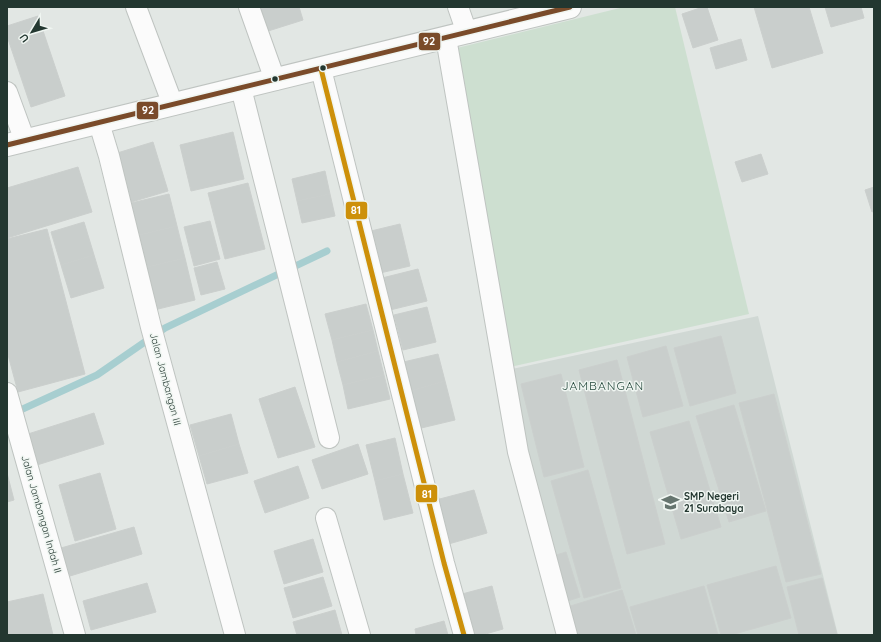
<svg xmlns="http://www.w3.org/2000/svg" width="881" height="642" font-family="Quicksand,sans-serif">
	<rect width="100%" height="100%" fill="#e2e7e4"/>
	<polygon fill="#d0d8d4" points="758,316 838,635 563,635 512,369"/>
	<polygon fill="#cddfd0" points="624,7 675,7 749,314 510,367 457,48"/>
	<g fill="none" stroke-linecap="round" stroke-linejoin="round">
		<polyline stroke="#a7ced0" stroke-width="7" points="14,413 97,375 165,328 327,251"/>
	</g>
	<g fill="#c9cecc" stroke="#cbcfcd">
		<polygon points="257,7 299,7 303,20 265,32"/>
		<polygon points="703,7 707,7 718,40 693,48 682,14"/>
		<polygon points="754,7 809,7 823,53 772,68"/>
		<polygon points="825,7 861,7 864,18 831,27"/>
		<polygon points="38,16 65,96 31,107 7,36 7,26"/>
		<polygon points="741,39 747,60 716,69 710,48"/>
		<polygon points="233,132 244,179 191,191 180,145"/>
		<polygon points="153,142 168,191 128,203 114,154"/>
		<polygon points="761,154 768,174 742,182 735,162"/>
		<polygon points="78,167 92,212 7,238 7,188"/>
		<polygon points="325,171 330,194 297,201 292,179"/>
		<polygon points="248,183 265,249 225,259 208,193"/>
		<polygon points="874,187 874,211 872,212 865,190"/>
		<polygon points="169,194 177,226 135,236 127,204"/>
		<polygon points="330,194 335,216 302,223 297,201"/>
		<polygon points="210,221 220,259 194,266 184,227"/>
		<polygon points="84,222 94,255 61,265 51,232"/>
		<polygon points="400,224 410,266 380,273 371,231"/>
		<polygon points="177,226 185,258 143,268 135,236"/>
		<polygon points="47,229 85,374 18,392 7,351 7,239"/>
		<polygon points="94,255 104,288 71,298 61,265"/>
		<polygon points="185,258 195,300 154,310 143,268"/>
		<polygon points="217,262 225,289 201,295 194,268"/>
		<polygon points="418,269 427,301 390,310 382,278"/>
		<polygon points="366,304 373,330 332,340 325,314"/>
		<polygon points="427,307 436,342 403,350 394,315"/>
		<polygon points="373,330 378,351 337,362 332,340"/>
		<polygon points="721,336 736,393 690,406 674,348"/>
		<polygon points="666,346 683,406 643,417 627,357"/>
		<polygon points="378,351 384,375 343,385 337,362"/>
		<polygon points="438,354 445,381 407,392 399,363"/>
		<polygon points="617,360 665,544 627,554 579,370"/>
		<polygon points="561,374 584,467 544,477 521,384"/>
		<polygon points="384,375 390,399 348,409 343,385"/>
		<polygon points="445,381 455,420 417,429 407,392"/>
		<polygon points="295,387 315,447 278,458 259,399"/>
		<polygon points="774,394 821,574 786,582 739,403"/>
		<polygon points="734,405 766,511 729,522 696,416"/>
		<polygon points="94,413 104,444 37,465 28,434"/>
		<polygon points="231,414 239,444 199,456 190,425"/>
		<polygon points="689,421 721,527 681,539 650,432"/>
		<polygon points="395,438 403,474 375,481 366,445"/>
		<polygon points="239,444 248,473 207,484 199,456"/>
		<polygon points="358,444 368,474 322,489 312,460"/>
		<polygon points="298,466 309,498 265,513 254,481"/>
		<polygon points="588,470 621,588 584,598 551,481"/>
		<polygon points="7,473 14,500 7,502"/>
		<polygon points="100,473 116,529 75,541 59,485"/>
		<polygon points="403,474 413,513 384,520 375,481"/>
		<polygon points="474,490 487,533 445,545 432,501"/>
		<polygon points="134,527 142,554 70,576 61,548"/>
		<polygon points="313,539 323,572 284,584 274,551"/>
		<polygon points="566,552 580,597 561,603 547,558"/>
		<polygon points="776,566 791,618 731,635 721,635 707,585"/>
		<polygon points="323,577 332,606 293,618 284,588"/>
		<polygon points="822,578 837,635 799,635 787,587"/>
		<polygon points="147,583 156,612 91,630 83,601"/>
		<polygon points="492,586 503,629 482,635 472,635 462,594"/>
		<polygon points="704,586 718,635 638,635 630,607"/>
		<polygon points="622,590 636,635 570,635 561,609"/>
		<polygon points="43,594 53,635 7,635 7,602"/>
		<polygon points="335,610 342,635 297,635 293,622"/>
		<polygon points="444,621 448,635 416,635 415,629"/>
	</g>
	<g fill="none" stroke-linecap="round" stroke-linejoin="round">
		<defs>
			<g id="street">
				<polyline points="136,7 173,105"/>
				<polyline points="249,7 275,80"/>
				<polyline points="458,7 467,33"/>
				<polyline points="446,38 518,452 567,635"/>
				<polyline points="321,69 444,563 464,635"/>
				<polyline points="241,88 329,438"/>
				<polyline points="7,92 25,141"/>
				<polyline points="99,123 109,156 151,327 235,635"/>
				<polyline points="7,393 75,635"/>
				<polyline points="326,518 360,635"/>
			</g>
			<polyline id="secondary" points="7,145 570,7"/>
		</defs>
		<use href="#street" stroke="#bfc4c1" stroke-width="22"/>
		<use href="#secondary" stroke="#bfc4c1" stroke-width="24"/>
		<use href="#street" stroke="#fbfbfb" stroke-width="20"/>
		<use href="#secondary" stroke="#fbfbfb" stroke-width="22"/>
		<defs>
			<polyline id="bus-1" points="321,69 444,563 464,635"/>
			<polyline id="bus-2" points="7,145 570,7"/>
		</defs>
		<use href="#bus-1" stroke="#f0f6f2" stroke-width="8"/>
		<use href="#bus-2" stroke="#f0f6f2" stroke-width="8"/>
		<use href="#bus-1" stroke="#cd900a" stroke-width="5"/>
		<use href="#bus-2" stroke="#7a4b2a" stroke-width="5"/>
	</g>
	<defs>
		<symbol id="school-bare" viewBox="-9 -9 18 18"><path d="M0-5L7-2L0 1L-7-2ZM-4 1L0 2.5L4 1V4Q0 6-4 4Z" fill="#66756f" stroke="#f0f6f2" stroke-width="2.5" paint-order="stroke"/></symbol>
	</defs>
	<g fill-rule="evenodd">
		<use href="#school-bare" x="658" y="490" width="25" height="25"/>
	</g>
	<g fill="#233730" stroke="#f0f6f2" stroke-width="1.5">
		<circle cx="323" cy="68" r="3.5"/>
		<circle cx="275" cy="79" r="3.5"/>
	</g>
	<g text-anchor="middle" stroke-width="3" stroke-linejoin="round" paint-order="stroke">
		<g font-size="10" fill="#233730" stroke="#f0f6f2">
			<text transform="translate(166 379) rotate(75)" y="4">Jalan Jambangan III</text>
			<text transform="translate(42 514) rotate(74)" y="4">Jalan Jambangan Indah II</text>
		</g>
		<g font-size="10" font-weight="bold" fill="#233730" stroke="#f0f6f2" text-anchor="start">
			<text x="684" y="500">SMP Negeri<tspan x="684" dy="12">21 Surabaya</tspan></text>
		</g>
		<g font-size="12" letter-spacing="1" fill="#22463a" stroke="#f0f6f2">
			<text x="603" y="390">JAMBANGAN</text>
		</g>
	</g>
	<g stroke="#f0f6f2" stroke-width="1.5">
		<rect x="418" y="32" width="23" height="19" rx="4" fill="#7a4b2a"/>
		<rect x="136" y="101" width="23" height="19" rx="4" fill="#7a4b2a"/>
		<rect x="345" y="201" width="23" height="19" rx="4" fill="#cd900a"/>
		<rect x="415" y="484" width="23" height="19" rx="4" fill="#cd900a"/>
	</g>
	<g font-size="11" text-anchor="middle" font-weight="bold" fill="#fff">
		<text x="429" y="45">92</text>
		<text x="148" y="114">92</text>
		<text x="356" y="214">81</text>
		<text x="427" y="498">81</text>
	</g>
	<rect width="881" height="642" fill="none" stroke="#233730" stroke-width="16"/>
	<g transform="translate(32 32) rotate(232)" stroke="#f0f6f2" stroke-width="3" paint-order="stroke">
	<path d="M0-3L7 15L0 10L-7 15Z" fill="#233730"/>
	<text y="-6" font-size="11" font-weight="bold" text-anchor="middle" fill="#233730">U</text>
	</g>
</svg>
